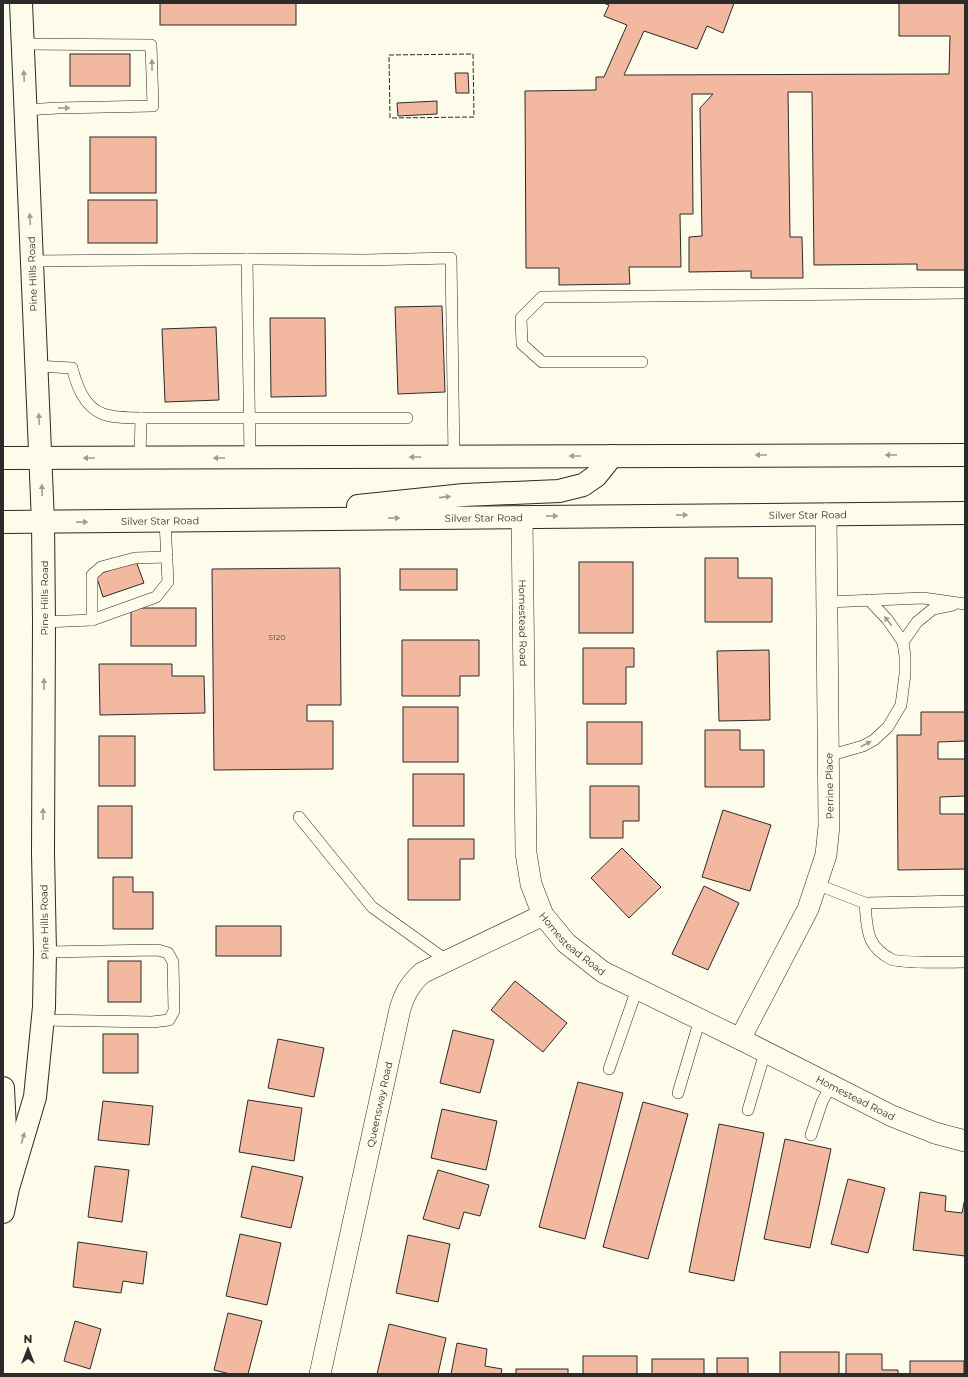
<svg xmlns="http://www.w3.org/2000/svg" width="968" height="1377" font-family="Montserrat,sans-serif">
	<rect width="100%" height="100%" fill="#fdfbea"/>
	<g fill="#f2b8a0" stroke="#2b2b2b">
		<rect x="160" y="3" width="136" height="22"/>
		<polygon points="603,3 734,3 723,33 707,26 697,49 644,31 624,75 949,74 950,36 899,36 899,3 965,3 965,270 917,270 917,264 814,265 812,92 788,92 790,237 802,237 803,278 751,278 751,271 689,272 689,237 702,236 700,108 713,94 692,94 693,214 680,214 681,267 629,267 630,284 559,285 559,268 526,268 525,91 596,90 596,77 604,77 627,25 604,16 609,5"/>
		<rect x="70" y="54" width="60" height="32"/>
		<polygon points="455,73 468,73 469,93 456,93"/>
		<polygon points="437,101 437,114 398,116 397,103"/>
		<rect x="90" y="137" width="66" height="56"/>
		<rect x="88" y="200" width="69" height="43"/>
		<polygon points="442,306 445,392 398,394 395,307"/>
		<polygon points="270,318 325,318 326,396 271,397"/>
		<polygon points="216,327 219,400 165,402 162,329"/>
		<polygon points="705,558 738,558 738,578 772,578 772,622 705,622"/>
		<polygon points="136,561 144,583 103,597 96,575"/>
		<rect x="579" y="562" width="54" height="71"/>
		<polygon points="340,568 341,705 307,705 307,721 333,721 333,769 214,770 212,569"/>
		<rect x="400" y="569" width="57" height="21"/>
		<rect x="131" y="608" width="65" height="38"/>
		<polygon points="402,640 479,640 479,676 460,676 460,696 402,696"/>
		<polygon points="583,648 634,648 634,667 626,667 626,704 583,704"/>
		<polygon points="769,650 770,720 719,721 717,651"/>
		<polygon points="99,664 172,664 172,676 204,676 205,713 100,715"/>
		<rect x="403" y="707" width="55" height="55"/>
		<polygon points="921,712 965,712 965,741 938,742 938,759 965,759 965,796 940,797 940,814 965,814 965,869 898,870 897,735 921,735"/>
		<rect x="587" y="722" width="55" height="42"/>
		<polygon points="705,730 740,730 740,750 764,750 764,787 705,787"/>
		<rect x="99" y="736" width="36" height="50"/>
		<rect x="413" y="774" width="51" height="52"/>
		<polygon points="590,786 639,786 639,821 623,821 623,838 590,838"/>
		<rect x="98" y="806" width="34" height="52"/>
		<polygon points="723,810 771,825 750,891 702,877"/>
		<polygon points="408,839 474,839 474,859 460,859 460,900 408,900"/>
		<polygon points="622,848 661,887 629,918 591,878"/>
		<polygon points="113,877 133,877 133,892 153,892 153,929 113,929"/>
		<polygon points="704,886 739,903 708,970 672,954"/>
		<rect x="216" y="926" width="65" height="30"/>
		<rect x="108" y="961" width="33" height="41"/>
		<polygon points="515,981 567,1023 543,1052 491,1010"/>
		<polygon points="453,1030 494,1040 480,1093 440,1083"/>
		<rect x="103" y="1034" width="35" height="39"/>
		<polygon points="278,1039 324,1048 314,1097 268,1088"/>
		<polygon points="578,1082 623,1093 585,1239 539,1227"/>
		<polygon points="248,1100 302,1108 294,1161 239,1152"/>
		<polygon points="103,1101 153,1106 149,1145 98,1140"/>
		<polygon points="643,1102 688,1114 648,1259 603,1247"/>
		<polygon points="442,1109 497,1121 486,1170 431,1158"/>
		<polygon points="719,1124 764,1133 734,1281 689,1272"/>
		<polygon points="785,1139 831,1149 810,1248 764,1239"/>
		<polygon points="95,1166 129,1170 122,1222 88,1217"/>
		<polygon points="252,1166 303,1177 291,1228 241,1217"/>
		<polygon points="438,1170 489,1185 480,1216 464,1212 459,1229 423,1219"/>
		<polygon points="848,1179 885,1188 868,1253 831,1244"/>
		<polygon points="920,1192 946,1196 945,1211 962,1213 965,1198 965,1256 913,1250"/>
		<polygon points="240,1234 281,1243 267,1305 226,1296"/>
		<polygon points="408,1235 450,1244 438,1302 396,1293"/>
		<polygon points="78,1242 147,1252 143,1284 123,1281 121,1293 73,1287"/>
		<polygon points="228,1313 262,1321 248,1374 230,1374 214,1370"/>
		<polygon points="75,1321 101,1329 90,1369 64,1361"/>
		<polygon points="389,1324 446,1338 438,1374 377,1374"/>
		<polygon points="457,1343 487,1349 485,1366 502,1369 501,1374 451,1374"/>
		<rect x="780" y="1352" width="59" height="22"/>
		<polygon points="846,1354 882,1354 882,1370 898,1370 898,1374 846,1374"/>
		<rect x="583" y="1356" width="54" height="18"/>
		<rect x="717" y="1358" width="31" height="16"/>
		<rect x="652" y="1359" width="52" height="15"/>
		<rect x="910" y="1361" width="54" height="13"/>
		<rect x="516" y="1369" width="52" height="5"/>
	</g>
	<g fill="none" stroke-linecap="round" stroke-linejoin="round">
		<defs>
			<g id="lane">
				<polyline points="22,44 151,45 153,106 58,108 25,110"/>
				<polyline points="247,259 250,457"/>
				<polyline points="32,261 247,259 364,260 451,258 454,457"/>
				<polyline points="642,362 542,362 522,344 521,318 542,297 965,293"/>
				<path d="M36,366L72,368C77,386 84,407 103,414C114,418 129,418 141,418H407"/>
				<polyline points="140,458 141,418"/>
				<polyline points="827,602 923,598 965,604"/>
				<polyline points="92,620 92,575 101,567 135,558 167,557"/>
				<polyline points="44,622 92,620 156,597 168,582 165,521"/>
				<polyline points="903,642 917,622 933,609 953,605"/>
				<polyline points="828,756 863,746 874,740 888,727 901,705 905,674 905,656 903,642 887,619 869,600"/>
				<polyline points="299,817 372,907 446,960"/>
				<polyline points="816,884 865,903 965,901"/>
				<path d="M865,903C866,914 866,929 871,940C875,948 883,955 891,959C901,964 950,962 965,962"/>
				<polyline points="43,1020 152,1022 169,1020 174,1011 173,962 168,953 158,950 45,952"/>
				<polyline points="609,1069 637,989"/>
				<polyline points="678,1093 700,1019"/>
				<polyline points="748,1110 765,1052"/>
				<polyline points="811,1135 822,1102 831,1085"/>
			</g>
			<g id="street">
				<path id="s1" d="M522,517L526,853L531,884L543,915L566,943L603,972L740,1039L892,1116L935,1133L965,1141"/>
				<polyline points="740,1039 808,909 826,855 829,826 826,514"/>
				<path id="s2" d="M320,1374L400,1009C405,993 410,984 422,973L543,915"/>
			</g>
			<g id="secondary">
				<polyline points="3,458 965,455"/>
				<polyline points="358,506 464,495 559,491 583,485 596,476 612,456"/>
				<path id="s3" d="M3,522L965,513"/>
				<polyline points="3,1088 7,1171"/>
				<polyline points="3,1212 8,1188 35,1097 44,1007 45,952 43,853 44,622 43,522 21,3"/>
			</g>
		</defs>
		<use href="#lane" stroke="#2b2b2b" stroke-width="12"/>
		<use href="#street" stroke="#2b2b2b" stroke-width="22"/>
		<use href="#secondary" stroke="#2b2b2b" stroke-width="24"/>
		<use href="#lane" stroke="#fdfbea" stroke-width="11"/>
		<use href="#street" stroke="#fdfbea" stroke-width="21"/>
		<use href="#secondary" stroke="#fdfbea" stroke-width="22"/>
		<polygon stroke="#2b2b2b" stroke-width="1" stroke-dasharray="5 2" stroke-linecap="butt" points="473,54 474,117 390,118 389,55"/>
	</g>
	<defs><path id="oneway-solid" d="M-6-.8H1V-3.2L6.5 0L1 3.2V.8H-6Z"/></defs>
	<g fill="#9e9d94">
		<use href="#oneway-solid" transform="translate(152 65) rotate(-91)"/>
		<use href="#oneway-solid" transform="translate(24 76) rotate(-93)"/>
		<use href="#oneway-solid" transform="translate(64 108) rotate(-1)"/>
		<use href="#oneway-solid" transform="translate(30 219) rotate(-93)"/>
		<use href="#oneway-solid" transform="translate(39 419) rotate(-92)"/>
		<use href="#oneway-solid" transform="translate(761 455) rotate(180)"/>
		<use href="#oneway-solid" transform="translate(891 455) rotate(180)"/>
		<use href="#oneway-solid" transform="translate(575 456) rotate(180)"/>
		<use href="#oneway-solid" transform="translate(415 457) rotate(180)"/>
		<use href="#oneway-solid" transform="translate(89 458) rotate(180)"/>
		<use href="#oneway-solid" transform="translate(219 458) rotate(180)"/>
		<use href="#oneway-solid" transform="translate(42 490) rotate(-92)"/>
		<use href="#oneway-solid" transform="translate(445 497) rotate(-6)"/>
		<use href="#oneway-solid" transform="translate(682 515) rotate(-1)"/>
		<use href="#oneway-solid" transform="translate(552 516) rotate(-1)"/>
		<use href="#oneway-solid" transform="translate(394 518) rotate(-1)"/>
		<use href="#oneway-solid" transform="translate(82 522) rotate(-1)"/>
		<use href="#oneway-solid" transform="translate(888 621) rotate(-128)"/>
		<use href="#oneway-solid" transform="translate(44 684) rotate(-90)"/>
		<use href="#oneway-solid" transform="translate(866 744) rotate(-28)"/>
		<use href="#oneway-solid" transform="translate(43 814) rotate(-90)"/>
		<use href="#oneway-solid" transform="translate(23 1138) rotate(-74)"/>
	</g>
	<g text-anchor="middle" stroke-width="3" stroke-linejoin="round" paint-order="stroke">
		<g font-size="8" fill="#5d4e48">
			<text x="277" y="640">5120</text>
		</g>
		<g font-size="10" fill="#2b2b2b" stroke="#fdfbea">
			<text transform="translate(32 274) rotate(-92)" y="4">Pine Hills Road</text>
			<text dy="4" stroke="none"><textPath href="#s3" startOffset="805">Silver Star Road</textPath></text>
			<text dy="4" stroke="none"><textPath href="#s3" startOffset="481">Silver Star Road</textPath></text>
			<text dy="4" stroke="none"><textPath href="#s3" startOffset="157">Silver Star Road</textPath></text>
			<text transform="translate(44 598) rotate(-90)" y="4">Pine Hills Road</text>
			<text dy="4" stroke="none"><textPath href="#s1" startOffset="106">Homestead Road</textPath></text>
			<text transform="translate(829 786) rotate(-91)" y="4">Perrine Place</text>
			<text transform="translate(44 922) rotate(-91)" y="4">Pine Hills Road</text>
			<text dy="4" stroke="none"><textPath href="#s1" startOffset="442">Homestead Road</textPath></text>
			<text dy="4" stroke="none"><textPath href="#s1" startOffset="766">Homestead Road</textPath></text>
			<text dy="4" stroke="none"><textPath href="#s2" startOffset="276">Queensway Road</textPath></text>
		</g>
	</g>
	<rect width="968" height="1377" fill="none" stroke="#2b2b2b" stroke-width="8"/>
	<g transform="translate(28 1349)" stroke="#fdfbea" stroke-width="3" paint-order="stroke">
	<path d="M0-3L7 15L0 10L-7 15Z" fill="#2b2b2b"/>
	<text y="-6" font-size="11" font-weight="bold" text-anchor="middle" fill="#2b2b2b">N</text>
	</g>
</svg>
